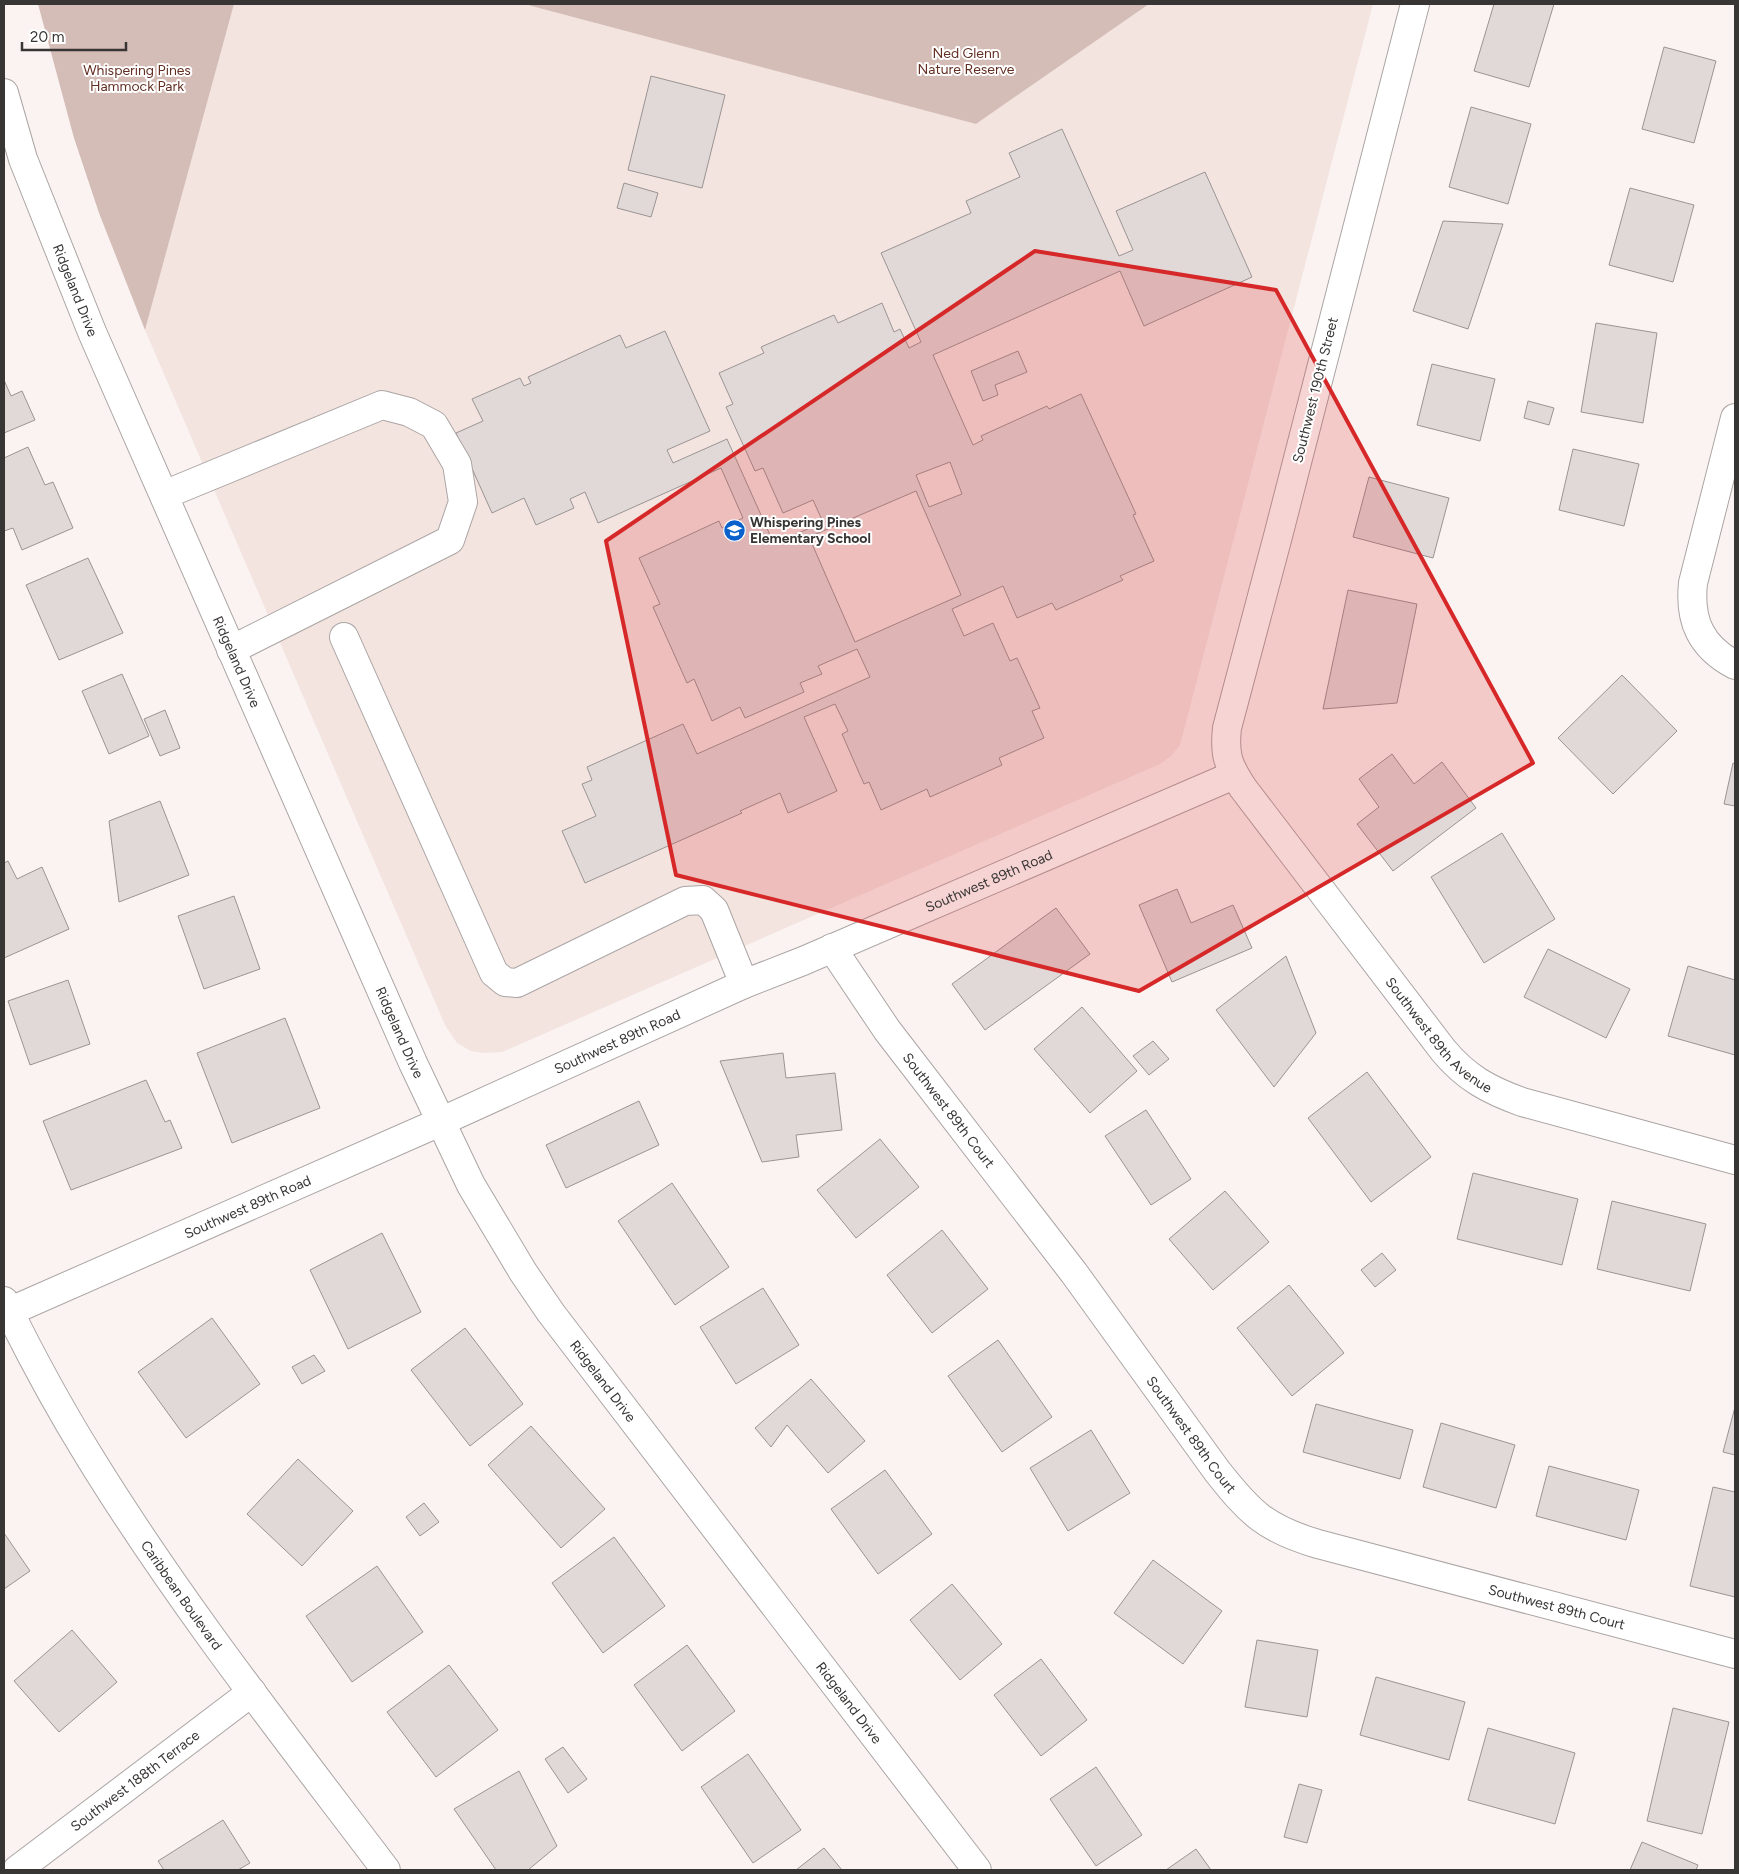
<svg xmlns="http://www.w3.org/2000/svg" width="1739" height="1874" font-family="Figtree,sans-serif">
	<rect width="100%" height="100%" fill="#faf3f1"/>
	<polygon fill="#f3e4e0" points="234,4 524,4 976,124 1149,4 1373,4 1180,745 1171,756 1160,764 516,1046 502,1052 483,1053 471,1051 457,1043 445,1025 145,330"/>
	<g fill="#d5bdb7">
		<polygon points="38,4 234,4 145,330 99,213 74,138"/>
		<polygon points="524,4 1149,4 976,124"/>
	</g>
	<g fill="#e0d9d8" stroke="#9a9493" fill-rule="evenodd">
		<polygon points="1494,4 1554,4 1529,87 1474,71"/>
		<polygon points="1664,47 1716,61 1694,143 1642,129"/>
		<polygon points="651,76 725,95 702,188 628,170"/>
		<polygon points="1471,107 1531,124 1508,204 1449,187"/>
		<path d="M1062,129L1119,256L1133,250L1116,211L1205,172L1252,277L1144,326L1120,271L933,355L973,445L983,440L981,436L1047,406L1049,409L1081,394L1136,514L1133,515L1154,561L1120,576L1123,580L1056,610L1052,603L1017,618L1003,586L952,609L964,636L993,623L1010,661L1017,658L1040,708L1032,711L1044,738L999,758L1002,765L930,797L927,789L881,810L869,782L864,784L842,734L848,731L835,704L804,717L837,791L788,813L780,793L740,811L742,813L585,883L562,831L596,816L582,784L592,780L587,767L683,724L697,754L870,677L857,649L818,666L822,674L800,683L804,692L745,718L740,707L712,721L694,679L687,683L653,607L660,604L639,558L719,521L722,528L743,518L721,468L598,523L585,492L570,499L574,508L536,525L524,498L492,513L456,433L483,421L472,399L520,378L524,386L531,383L528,377L620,335L626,348L665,331L710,431L667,450L673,463L727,439L774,544L823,522L813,500L783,513L763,468L755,471L726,407L733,404L719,373L764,353L761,347L834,315L838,323L882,303L894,332L900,329L909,348L921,342L881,253L971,213L966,201L1020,177L1009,153ZM950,462L962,494L929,507L916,475ZM916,491L961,595L855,642L809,537Z"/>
		<polygon points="624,183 658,193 651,217 617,208"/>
		<polygon points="1630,188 1694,205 1673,282 1609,265"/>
		<polygon points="1443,221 1503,224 1468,329 1413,311"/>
		<polygon points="1596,323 1657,333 1643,423 1581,412"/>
		<polygon points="1018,351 1027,372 995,385 998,395 983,401 971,371"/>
		<polygon points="1432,364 1495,379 1480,441 1417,425"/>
		<polygon points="4,380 11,396 22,391 35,420 4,433"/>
		<polygon points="1528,401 1554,408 1549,425 1524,418"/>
		<polygon points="28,447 45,485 53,482 73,528 22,550 13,528 4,531 4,458"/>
		<polygon points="1573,449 1639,464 1624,526 1559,510"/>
		<polygon points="1369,477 1449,498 1433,558 1353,537"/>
		<polygon points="88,558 123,633 59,660 26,585"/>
		<polygon points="1348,590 1417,604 1397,703 1323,709"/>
		<polygon points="122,674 149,736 109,754 82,691"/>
		<polygon points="1622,675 1677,731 1613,794 1558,738"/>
		<polygon points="165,710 180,748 160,756 144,719"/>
		<polygon points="1392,754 1414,784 1442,762 1476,808 1393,871 1357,824 1379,807 1359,779"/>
		<polygon points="1733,763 1735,764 1735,806 1724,804"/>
		<polygon points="160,801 189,875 119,902 109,821"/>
		<polygon points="1502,833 1555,919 1484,963 1431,877"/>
		<polygon points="8,861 17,879 42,867 69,929 4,958 4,863"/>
		<polygon points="1177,889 1191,923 1233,905 1252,948 1172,982 1139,905"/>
		<polygon points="234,896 260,969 204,989 178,916"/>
		<polygon points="1056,908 1090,954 985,1030 952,984"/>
		<polygon points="1548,949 1630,989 1606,1038 1524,997"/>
		<polygon points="1286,956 1316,1033 1274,1087 1216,1010"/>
		<polygon points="1688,966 1735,980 1735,1055 1668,1036"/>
		<polygon points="68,980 90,1044 30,1065 8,1001"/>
		<polygon points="1082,1007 1137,1071 1090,1113 1034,1049"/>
		<polygon points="285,1018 320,1108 232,1143 197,1053"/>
		<polygon points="1153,1041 1169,1059 1149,1075 1133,1056"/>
		<polygon points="783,1053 786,1078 835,1073 842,1130 796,1135 799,1157 762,1162 720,1061"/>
		<polygon points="1367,1072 1431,1157 1371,1202 1308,1118"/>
		<polygon points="146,1080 165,1122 170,1120 182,1148 71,1190 43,1121"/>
		<polygon points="639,1101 659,1145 566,1188 546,1145"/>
		<polygon points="1146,1110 1191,1179 1151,1205 1105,1136"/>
		<polygon points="880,1139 919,1187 856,1238 817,1190"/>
		<polygon points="1473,1173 1578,1199 1562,1265 1457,1239"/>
		<polygon points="672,1183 729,1267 675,1305 618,1221"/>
		<polygon points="1225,1191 1269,1242 1213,1290 1169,1239"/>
		<polygon points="1612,1201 1706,1224 1690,1291 1597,1269"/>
		<polygon points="942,1230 988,1289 932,1333 887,1275"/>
		<polygon points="382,1233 421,1312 348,1349 310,1270"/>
		<polygon points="1382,1253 1396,1270 1375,1287 1361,1270"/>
		<polygon points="1289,1285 1344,1353 1292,1396 1237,1328"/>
		<polygon points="763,1288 799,1345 736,1384 700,1327"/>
		<polygon points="212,1318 260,1384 186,1438 138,1372"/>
		<polygon points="465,1328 523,1404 470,1446 411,1370"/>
		<polygon points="998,1340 1052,1417 1002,1452 948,1376"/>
		<polygon points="314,1355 325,1371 302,1384 292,1367"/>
		<polygon points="811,1379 865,1441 828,1473 787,1425 771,1447 755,1428"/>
		<polygon points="1316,1404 1413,1430 1400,1479 1303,1452"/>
		<polygon points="1735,1407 1735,1455 1723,1452"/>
		<polygon points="1441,1423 1515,1445 1496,1508 1423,1487"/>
		<polygon points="531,1426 605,1509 561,1548 488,1465"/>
		<polygon points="1091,1430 1130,1493 1068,1531 1030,1468"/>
		<polygon points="298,1459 353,1511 302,1566 247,1514"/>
		<polygon points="1549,1466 1639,1490 1626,1540 1536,1516"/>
		<polygon points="885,1470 932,1534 878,1574 831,1509"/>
		<polygon points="1713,1487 1735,1492 1735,1597 1690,1586"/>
		<polygon points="424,1503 439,1522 420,1536 406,1517"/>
		<polygon points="4,1533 30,1571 4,1589"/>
		<polygon points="614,1537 665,1606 603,1653 552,1583"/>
		<polygon points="1153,1560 1222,1611 1183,1664 1114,1613"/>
		<polygon points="377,1566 423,1632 352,1682 306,1616"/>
		<polygon points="952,1584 1002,1644 960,1680 910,1620"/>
		<polygon points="72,1630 117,1682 59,1732 14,1681"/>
		<polygon points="1257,1640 1318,1650 1307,1717 1245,1707"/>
		<polygon points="687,1645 735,1711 682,1751 634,1685"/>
		<polygon points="1041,1659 1087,1720 1041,1756 994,1695"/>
		<polygon points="449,1665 498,1730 436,1777 387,1712"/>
		<polygon points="1376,1677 1465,1702 1449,1760 1360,1735"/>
		<polygon points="1673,1708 1729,1722 1702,1834 1647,1821"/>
		<polygon points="1488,1728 1575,1753 1555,1824 1468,1800"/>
		<polygon points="563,1747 587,1779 568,1793 545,1759"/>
		<polygon points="748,1754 801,1830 753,1863 701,1787"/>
		<polygon points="1096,1767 1142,1835 1096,1866 1050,1799"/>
		<polygon points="519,1771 557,1846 528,1870 496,1870 454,1809"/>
		<polygon points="1299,1784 1322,1790 1307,1843 1284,1837"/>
		<polygon points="223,1820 250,1863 238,1870 164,1870 158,1861"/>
		<polygon points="1642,1842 1698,1865 1696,1870 1630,1870"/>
		<polygon points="824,1848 842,1870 796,1870"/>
		<polygon points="1196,1849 1211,1870 1166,1870"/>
	</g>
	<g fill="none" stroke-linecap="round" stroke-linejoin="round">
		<defs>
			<g id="minor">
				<path id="s1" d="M1415,4L1278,536L1227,728C1224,755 1228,765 1243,788L1443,1050C1466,1078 1489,1090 1522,1102L1735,1160"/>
				<path id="s2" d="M4,93L23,159L92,332L413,1063L471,1185L523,1272L551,1313L977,1870"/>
				<path d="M1735,418L1693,583C1689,621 1701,647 1735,665"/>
				<polyline points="164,495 382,405 409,412 434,425 457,464 463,502 450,540 231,650"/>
				<polyline points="344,637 494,973 505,982 517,983 685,901 703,900 714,910 744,984"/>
				<path id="s3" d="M832,948L887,1030L1074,1273L1217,1471C1250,1513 1266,1529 1318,1544L1735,1654"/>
				<path id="s4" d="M4,1301C30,1354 58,1406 89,1456C178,1601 284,1735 386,1870"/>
				<path id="s5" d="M4,1314L440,1122L744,984L803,961L1234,775"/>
				<path id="s6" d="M17,1870L252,1692"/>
			</g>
		</defs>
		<use href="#minor" stroke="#aba5a4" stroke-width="30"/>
		<use href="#minor" stroke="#fff" stroke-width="28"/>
	</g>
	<path fill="#d62828" fill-opacity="0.2" stroke="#d62828" stroke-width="4" stroke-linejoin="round" d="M1035,251L1276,290L1533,763L1139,991L676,875L606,541Z"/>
	<defs>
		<symbol id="school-disc" viewBox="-11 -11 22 22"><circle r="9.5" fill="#0962cc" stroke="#fff"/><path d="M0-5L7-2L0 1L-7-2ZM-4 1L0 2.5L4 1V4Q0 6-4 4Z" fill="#fff"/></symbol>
	</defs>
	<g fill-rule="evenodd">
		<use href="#school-disc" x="722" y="518" width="25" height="25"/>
	</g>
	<g text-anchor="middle" stroke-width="4" stroke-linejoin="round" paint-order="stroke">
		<g font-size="14" fill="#632f23" stroke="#fff">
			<text x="966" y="58">Ned Glenn<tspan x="966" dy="16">Nature Reserve</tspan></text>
			<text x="137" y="75">Whispering Pines<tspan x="137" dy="16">Hammock Park</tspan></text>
		</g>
		<g font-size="14" fill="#383635" stroke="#fff">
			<text dy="5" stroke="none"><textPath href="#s2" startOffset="210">Ridgeland Drive</textPath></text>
			<text transform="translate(1315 390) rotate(-76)" y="5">Southwest 190th Street</text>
			<text dy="5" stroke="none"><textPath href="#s2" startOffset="615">Ridgeland Drive</textPath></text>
			<text dy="5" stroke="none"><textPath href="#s5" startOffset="1076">Southwest 89th Road</textPath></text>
			<text dy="5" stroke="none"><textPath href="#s2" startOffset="1020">Ridgeland Drive</textPath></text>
			<text dy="5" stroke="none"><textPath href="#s1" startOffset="1128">Southwest 89th Avenue</textPath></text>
			<text dy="5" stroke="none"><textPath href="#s5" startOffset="671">Southwest 89th Road</textPath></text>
			<text dy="5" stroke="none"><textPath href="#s3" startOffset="200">Southwest 89th Court</textPath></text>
			<text dy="5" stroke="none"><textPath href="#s5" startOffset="266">Southwest 89th Road</textPath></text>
			<text dy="5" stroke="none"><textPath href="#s2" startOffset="1425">Ridgeland Drive</textPath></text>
			<text dy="5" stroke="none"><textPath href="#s3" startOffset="605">Southwest 89th Court</textPath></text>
			<text dy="5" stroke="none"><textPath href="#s4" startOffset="344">Caribbean Boulevard</textPath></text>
			<text dy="5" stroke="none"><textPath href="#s3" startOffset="1024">Southwest 89th Court</textPath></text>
			<text dy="5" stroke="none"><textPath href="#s2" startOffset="1830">Ridgeland Drive</textPath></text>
			<text dy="5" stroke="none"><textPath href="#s6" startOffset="148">Southwest 188th Terrace</textPath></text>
		</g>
		<g font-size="14" font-weight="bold" fill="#383635" stroke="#fff" text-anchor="start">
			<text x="750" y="527">Whispering Pines<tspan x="750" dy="16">Elementary School</tspan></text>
		</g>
	</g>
	<rect width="1739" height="1874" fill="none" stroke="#383635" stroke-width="10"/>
	<path d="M22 42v8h104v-8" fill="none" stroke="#383635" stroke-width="2.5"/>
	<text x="30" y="42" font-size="15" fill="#383635" stroke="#ffffff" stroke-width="4" paint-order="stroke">20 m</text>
</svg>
